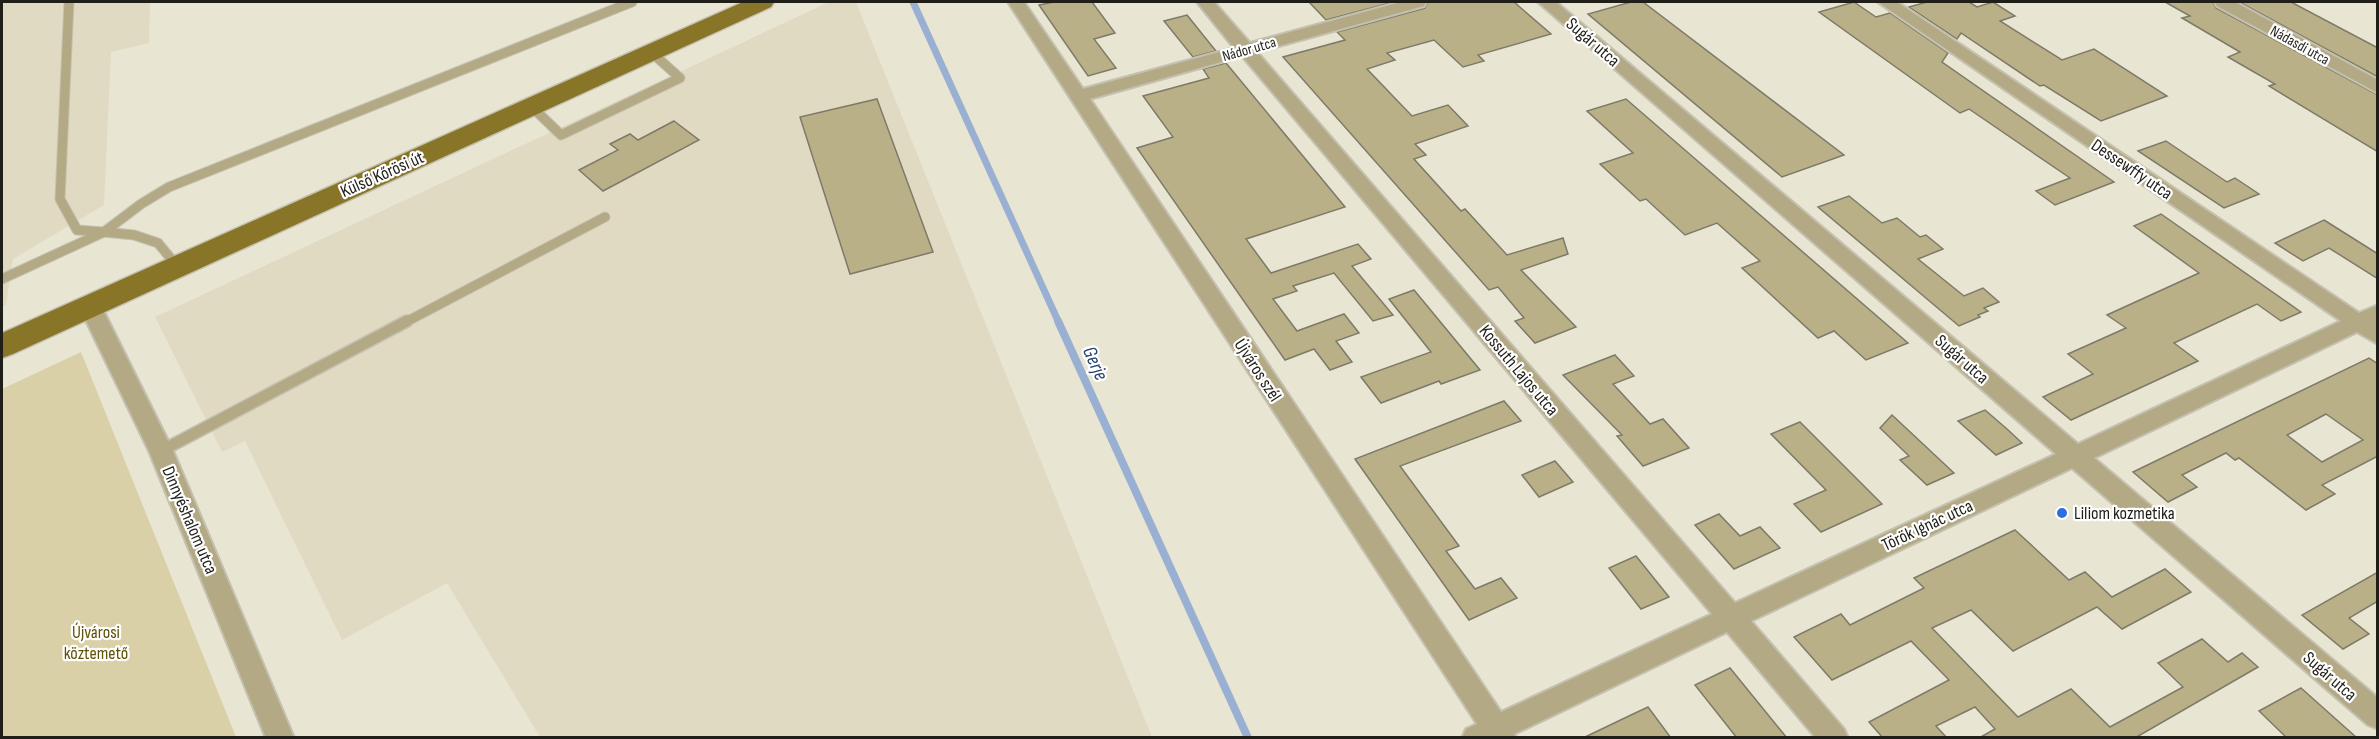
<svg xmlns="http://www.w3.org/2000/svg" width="2379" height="739" font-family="'Sofia Sans Condensed',sans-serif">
	<rect width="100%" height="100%" fill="#e9e5d3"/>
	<g fill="#e1dac2">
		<polygon points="2,2 150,2 149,43 111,52 104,205 13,259 6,305 2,307"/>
		<polygon points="829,2 856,2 1152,737 540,737 447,583 342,640 245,441 222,452 155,317"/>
	</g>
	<polygon fill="#dad0a8" points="81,352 236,737 2,737 2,389"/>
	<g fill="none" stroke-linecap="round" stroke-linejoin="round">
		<polyline stroke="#9ab0d3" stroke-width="7" points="913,2 1059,323"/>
		<polyline stroke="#9ab0d3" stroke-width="8" points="1058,321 1248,738"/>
	</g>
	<g fill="#bab087" stroke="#7e7a6a" stroke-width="1.5" fill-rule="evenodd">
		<polygon points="1054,2 1092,2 1115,33 1094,39 1116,68 1088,76 1039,5"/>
		<polygon points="1309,2 1394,2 1326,20"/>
		<polygon points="1428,2 1514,2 1551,34 1478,55 1484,61 1463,67 1434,40 1387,53 1395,60 1367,69 1412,116 1448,105 1468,126 1415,144 1426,155 1414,159 1461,211 1465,209 1507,255 1563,238 1568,254 1521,270 1576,327 1535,343 1515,321 1524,318 1498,287 1489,290 1283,57 1345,40 1337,32 1425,8"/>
		<polygon points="1631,2 1643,2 1844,155 1782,177 1588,14"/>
		<polygon points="1854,2 1876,17 1890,13 1948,53 1942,62 2114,182 2055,205 2036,191 2070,178 1969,109 1960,113 1819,12"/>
		<polygon points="1927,2 1969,2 1977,7 1993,2 2015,16 2000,21 2062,60 2094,49 2167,96 2101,121 2044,85 2040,86 1961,33 1957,39 1909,7"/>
		<polygon points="2165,2 2213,2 2216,8 2378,95 2378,152 2269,86 2275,84 2228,57 2240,52 2182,18 2190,16"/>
		<polygon points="2239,2 2291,2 2378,48 2378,77"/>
		<polygon points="1187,15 1203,35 1216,51 1193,57 1164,21"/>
		<polygon points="1226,63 1345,207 1246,239 1271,273 1358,244 1371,259 1352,266 1393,315 1373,321 1334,273 1293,286 1297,291 1273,299 1297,331 1344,314 1359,333 1336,341 1352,362 1330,370 1314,349 1285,360 1137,148 1173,137 1143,96 1209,78 1203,69"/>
		<polygon points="877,99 933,252 850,274 800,117"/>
		<polygon points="1626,99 1693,157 1908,343 1866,360 1834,331 1818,338 1742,268 1760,261 1717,223 1685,235 1646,199 1640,201 1600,164 1633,153 1587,111"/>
		<polygon points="674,121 699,140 603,191 579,170 618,150 610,144 630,134 638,140"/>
		<polygon points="2166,141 2227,182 2235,178 2259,194 2224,208 2138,151"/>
		<polygon points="1849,196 1882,223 1897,218 1920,237 1926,235 1943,249 1918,259 1964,296 1983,288 1999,302 1984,308 1988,311 1978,315 1980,317 1959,326 1818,207"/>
		<polygon points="2161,214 2301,312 2281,321 2257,304 2174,343 2198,361 2071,420 2043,397 2093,374 2068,354 2126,328 2107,315 2199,273 2134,226"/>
		<polygon points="2324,220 2378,254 2378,279 2329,248 2303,261 2275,243"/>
		<polygon points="1414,290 1480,370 1441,384 1439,381 1381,403 1361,377 1431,352 1389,299"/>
		<polygon points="1615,355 1634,376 1613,384 1650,424 1663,419 1689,448 1643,466 1617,436 1622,435 1563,375"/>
		<path d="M2369,358L2378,364V456L2322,485L2335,494L2306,510L2239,458L2235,460L2226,453L2182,475L2197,487L2168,502L2133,472ZM2326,414L2363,440L2322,462L2287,435Z"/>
		<polygon points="1504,401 1521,421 1400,466 1459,546 1446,551 1475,589 1501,578 1517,598 1469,620 1355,459"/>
		<polygon points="1985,410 2007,429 2022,443 1996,455 1958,421"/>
		<polygon points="1892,415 1954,473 1927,485 1900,460 1909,456 1880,428"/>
		<polygon points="1800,422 1882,504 1821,532 1794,504 1826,490 1771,434"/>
		<polygon points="1555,461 1573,482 1539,497 1522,475"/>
		<polygon points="1719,514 1740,536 1760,527 1780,548 1734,569 1695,525"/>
		<polygon points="2015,530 2069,580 2085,572 2112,597 2165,569 2191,592 2122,629 2097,607 2013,651 1971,610 1932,628 2018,717 2071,689 2110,727 2183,687 2158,663 2202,639 2228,662 2242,653 2258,667 2135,738 1979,738 1995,729 1975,707 1936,726 1947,738 1883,738 1869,722 1949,680 1911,641 1832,680 1794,637 1841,614 1850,625 1924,588 1914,578"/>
		<polygon points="1636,556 1669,597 1641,609 1609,568"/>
		<polygon points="2378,572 2378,601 2349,618 2369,634 2343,649 2302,615"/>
		<polygon points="1730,668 1769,716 1787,738 1737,738 1695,685"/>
		<polygon points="2301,688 2357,738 2287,738 2259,711"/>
		<polygon points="1648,707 1671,738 1583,738 1631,715"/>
	</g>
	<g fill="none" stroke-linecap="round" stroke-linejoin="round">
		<defs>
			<g id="service-far1">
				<polyline points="69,2 60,199 77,230 104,232 141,204 169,187 632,2"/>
				<polyline points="531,106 561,135 680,78 651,52"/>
				<polyline points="2,279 104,232 134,235 158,243 177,266"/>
				<polyline points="404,323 605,217"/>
			</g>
			<polyline id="service" points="161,451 407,321"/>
			<g id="minor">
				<path d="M1008,2H1024L1083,89L1234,48L1197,2H1214L1250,43L1401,2H1426L1424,6L1257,52L1735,603L2056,454L1538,2H1556L2078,444L2341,321L1878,2H1897L2359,313L2378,305V322L2375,323L2378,325V344L2357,332L2094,458L2378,698V729L2368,725L2072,468L1751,621L1844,729L1848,738H1816L1727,632L1514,734L1516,738H1462L1466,729L1477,724ZM1242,56L1712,614L1501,712L1090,99Z"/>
				<polygon points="2215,2 2235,2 2378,80 2378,93 2217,6"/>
				<polygon points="90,298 98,301 101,306 173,451 294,738 266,738 149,451 79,306 82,301"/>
			</g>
			<polygon id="primary" points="743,2 774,2 771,7 13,354 2,358 2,333"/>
		</defs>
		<use href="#service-far1" stroke="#c5c1b1" stroke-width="11"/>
		<use href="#service" stroke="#c5c1b1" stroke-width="14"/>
		<use href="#minor" stroke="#c5c1b1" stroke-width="4"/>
		<use href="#primary" stroke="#c5c1b1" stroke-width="3"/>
		<use href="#service-far1" stroke="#b3a984" stroke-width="9"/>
		<use href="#service" stroke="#b3a984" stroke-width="11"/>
		<use href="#minor" fill="#b3a984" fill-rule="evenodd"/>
		<use href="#primary" fill="#897527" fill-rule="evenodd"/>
	</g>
	<circle fill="#2c6fdc" stroke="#fff" stroke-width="2" cx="2062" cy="513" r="6"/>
	<g text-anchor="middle" stroke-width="4.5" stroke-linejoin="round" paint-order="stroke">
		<g font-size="15" fill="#201e18" stroke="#fff">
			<text transform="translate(2300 45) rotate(29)" y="5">Nádasdi utca</text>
			<text transform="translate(1249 49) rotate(-16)" y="5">Nádor utca</text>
		</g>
		<g font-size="18" fill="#201e18" stroke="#fff">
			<text transform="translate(1593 42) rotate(41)" y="6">Sugár utca</text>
			<text transform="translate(2132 169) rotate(34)" y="6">Dessewffy utca</text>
			<text transform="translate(382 174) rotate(-24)" y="6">Külső Kőrösi út</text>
			<text transform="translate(1962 359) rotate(41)" y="6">Sugár utca</text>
			<text transform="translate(1258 370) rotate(57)" y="6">Újváros szél</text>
			<text transform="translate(1519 370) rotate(50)" y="6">Kossuth Lajos utca</text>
			<text transform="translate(190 520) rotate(67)" y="6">Dinnyéshalom utca</text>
			<text transform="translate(1927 525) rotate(-25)" y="6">Török Ignác utca</text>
			<text transform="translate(2330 676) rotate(41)" y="6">Sugár utca</text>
		</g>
		<g font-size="18" fill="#201e18" stroke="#fff" text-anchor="start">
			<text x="2074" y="519">Liliom kozmetika</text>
		</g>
		<g font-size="18" fill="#615209" stroke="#fff">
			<text x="96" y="638">Újvárosi<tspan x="96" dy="21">köztemető</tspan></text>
		</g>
		<g font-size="20" font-style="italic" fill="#264270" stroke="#fff">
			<text transform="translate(1096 363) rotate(66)" y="7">Gerje</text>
		</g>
	</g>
	<rect width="2379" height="739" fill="none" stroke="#201e18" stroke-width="6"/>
</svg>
